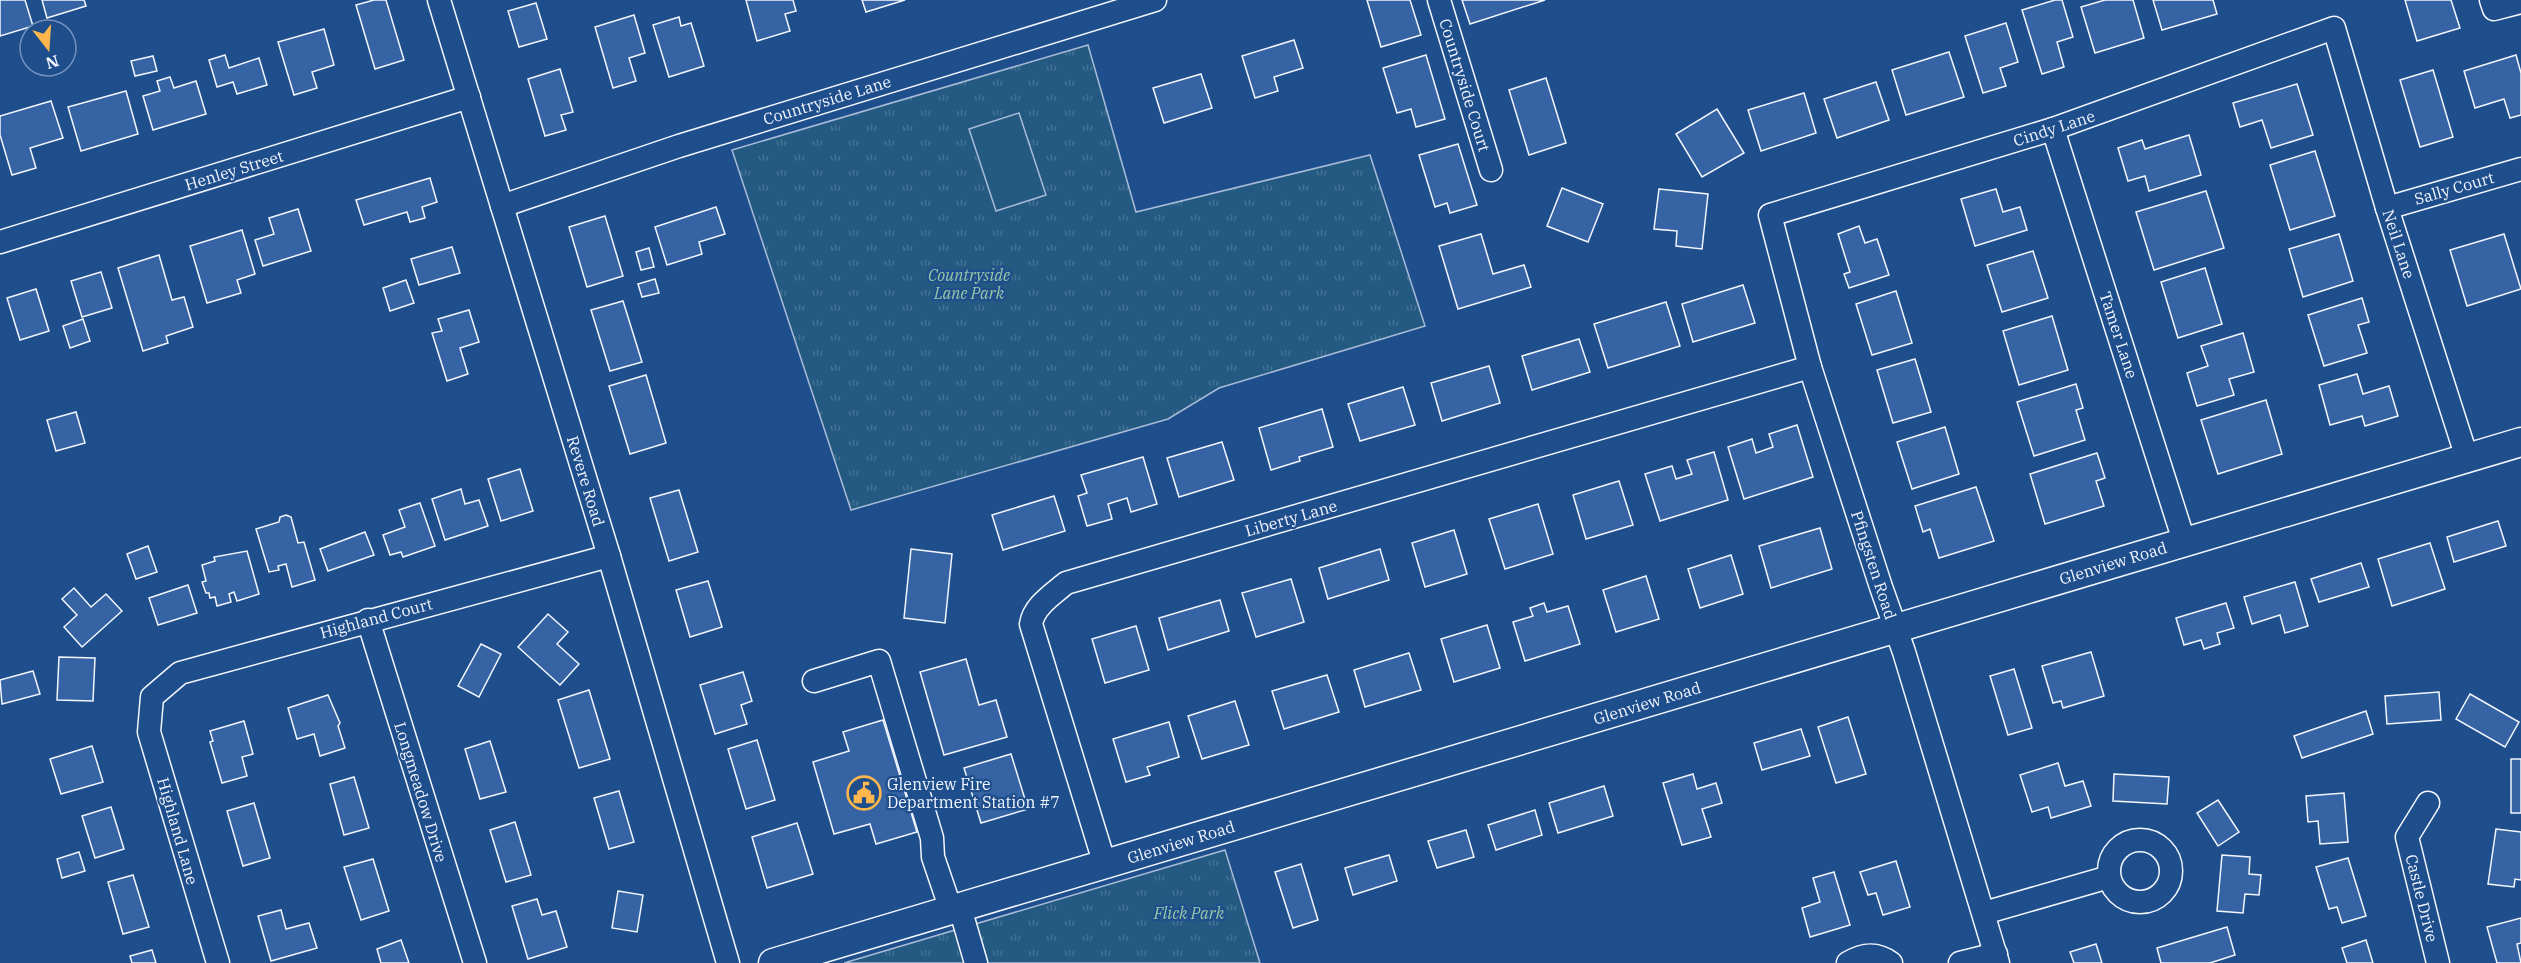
<svg xmlns="http://www.w3.org/2000/svg" width="2521" height="963" font-family="'IBM Plex Serif',serif">
	<defs>
		<pattern id="grass-tufts" width="24" height="20" patternUnits="userSpaceOnUse" patternTransform="scale(1.5)"><rect width="24" height="20" fill="#245a82"/><path d="M3 7l-1-3M5 7V3M7 7l1-3M15 17l-1-3M17 17v-4M19 17l1-3" fill="none" stroke="#447295"/></pattern>
	</defs>
	<rect width="100%" height="100%" fill="#1f4e8c"/>
	<g fill="url(#grass-tufts)" stroke="#a8bbd7" stroke-width="1.5">
		<polygon points="1088,45 1136,212 1370,155 1425,326 1219,388 1168,419 851,510 732,150"/>
		<polygon points="1225,850 1260,963 844,963"/>
	</g>
	<polygon fill="#245a82" stroke="#a8bbd7" stroke-width="1.5" points="1019,113 1046,195 996,211 969,129"/>
	<g fill="#3563a3" stroke="#f2f6ff" stroke-width="1.5">
		<polygon points="0,0 25,0 33,26 0,36"/>
		<polygon points="42,0 84,0 86,6 47,18"/>
		<polygon points="374,0 386,0 404,60 375,69 356,5"/>
		<polygon points="746,0 793,0 796,11 785,14 790,31 757,41"/>
		<polygon points="862,0 905,0 866,12"/>
		<polygon points="1367,0 1410,0 1421,35 1381,47"/>
		<polygon points="1462,0 1545,0 1470,24"/>
		<polygon points="2055,0 2062,0 2073,37 2057,42 2064,67 2042,74 2022,10"/>
		<polygon points="2105,0 2133,0 2144,38 2095,53 2081,7"/>
		<polygon points="2153,0 2213,0 2217,14 2162,30"/>
		<polygon points="2405,0 2451,0 2460,28 2417,41"/>
		<polygon points="536,3 547,39 519,47 508,11"/>
		<polygon points="634,15 645,53 629,58 636,81 613,88 595,27"/>
		<polygon points="679,17 681,26 691,23 704,66 669,77 653,25"/>
		<polygon points="2006,23 2018,62 2000,68 2006,86 1983,93 1965,36"/>
		<polygon points="324,29 334,65 312,72 317,88 294,95 278,42"/>
		<polygon points="1294,40 1303,68 1274,77 1278,91 1255,98 1242,56"/>
		<polygon points="1949,52 1964,97 1906,115 1892,70"/>
		<polygon points="225,55 229,68 259,58 267,85 237,94 233,82 217,87 209,60"/>
		<polygon points="1426,55 1445,119 1416,127 1411,109 1397,113 1383,68"/>
		<polygon points="2516,55 2521,73 2521,115 2510,118 2504,99 2475,108 2464,71"/>
		<polygon points="153,56 157,71 135,76 131,61"/>
		<polygon points="560,69 573,112 561,115 566,130 545,136 528,79"/>
		<polygon points="2433,70 2453,137 2420,147 2400,80"/>
		<polygon points="1201,74 1212,108 1164,123 1153,88"/>
		<polygon points="170,77 174,88 196,81 206,114 153,130 143,96 160,91 157,81"/>
		<polygon points="1546,78 1566,143 1529,155 1509,90"/>
		<polygon points="1876,82 1889,120 1837,138 1824,99"/>
		<polygon points="2297,84 2313,135 2271,148 2262,120 2240,127 2233,103"/>
		<polygon points="126,91 138,134 81,151 68,107"/>
		<polygon points="1804,93 1816,133 1761,151 1748,110"/>
		<polygon points="51,101 63,138 30,148 36,168 12,175 0,135 0,116"/>
		<polygon points="1717,109 1744,153 1702,177 1676,134"/>
		<polygon points="2189,135 2201,175 2149,191 2145,176 2128,181 2118,148 2142,140 2145,149"/>
		<polygon points="1458,144 1477,205 1450,213 1447,203 1435,207 1419,155"/>
		<polygon points="2315,151 2335,216 2290,230 2270,165"/>
		<polygon points="430,178 437,202 422,207 425,218 410,222 407,212 364,225 356,200"/>
		<polygon points="1562,188 1603,204 1588,242 1547,226"/>
		<polygon points="1659,189 1708,194 1702,249 1676,246 1677,231 1654,229"/>
		<polygon points="1996,189 2003,212 2020,207 2027,230 1975,246 1961,199"/>
		<polygon points="2206,191 2224,248 2154,270 2136,212"/>
		<polygon points="716,207 725,234 699,242 702,254 667,265 655,227"/>
		<polygon points="298,209 311,251 263,266 255,240 274,234 269,218"/>
		<polygon points="605,216 623,276 587,287 569,227"/>
		<polygon points="1859,226 1865,243 1877,239 1889,275 1849,288 1844,274 1850,272 1838,234"/>
		<polygon points="242,230 255,274 237,280 241,293 207,303 190,246"/>
		<polygon points="1481,234 1493,274 1524,265 1531,287 1458,309 1439,246"/>
		<polygon points="2339,234 2353,281 2303,297 2289,249"/>
		<polygon points="2504,234 2521,289 2467,306 2450,250"/>
		<polygon points="452,247 460,273 419,285 411,259"/>
		<polygon points="649,248 654,267 641,270 636,252"/>
		<polygon points="2033,251 2048,298 2002,312 1987,265"/>
		<polygon points="159,255 172,300 184,297 193,327 166,336 168,343 143,351 118,268"/>
		<polygon points="2205,268 2222,324 2178,338 2161,282"/>
		<polygon points="101,272 112,308 82,317 71,281"/>
		<polygon points="655,279 659,293 642,297 638,284"/>
		<polygon points="406,280 414,303 390,311 383,288"/>
		<polygon points="1743,285 1755,323 1693,342 1682,304"/>
		<polygon points="36,289 49,331 20,340 7,298"/>
		<polygon points="1896,291 1912,343 1872,355 1856,304"/>
		<polygon points="2362,298 2369,322 2358,325 2367,353 2324,366 2308,315"/>
		<polygon points="623,301 642,362 610,371 591,310"/>
		<polygon points="1666,302 1680,346 1608,368 1594,324"/>
		<polygon points="469,310 479,342 460,348 468,374 447,381 432,333 442,331 438,319"/>
		<polygon points="2052,316 2068,370 2019,385 2003,331"/>
		<polygon points="83,319 90,341 70,348 63,326"/>
		<polygon points="2243,333 2254,372 2229,379 2234,395 2197,406 2187,373 2208,366 2201,346"/>
		<polygon points="1579,339 1590,372 1532,390 1522,356"/>
		<polygon points="1915,359 1931,412 1893,423 1877,370"/>
		<polygon points="1489,366 1500,403 1442,421 1431,383"/>
		<polygon points="2357,374 2363,394 2389,386 2398,416 2365,426 2362,416 2330,425 2319,385"/>
		<polygon points="646,375 666,443 630,454 609,386"/>
		<polygon points="2076,384 2083,408 2076,410 2085,440 2034,456 2017,402"/>
		<polygon points="1403,387 1415,425 1360,441 1348,404"/>
		<polygon points="2266,400 2282,454 2218,474 2201,420"/>
		<polygon points="1322,409 1333,447 1299,457 1300,461 1271,470 1259,428"/>
		<polygon points="76,412 85,443 56,451 47,420"/>
		<polygon points="1797,425 1813,477 1744,499 1728,447 1752,439 1756,453 1773,447 1769,434"/>
		<polygon points="1945,427 1959,474 1912,489 1897,442"/>
		<polygon points="1222,442 1234,480 1179,497 1167,458"/>
		<polygon points="1714,452 1728,500 1660,521 1645,474 1672,466 1676,479 1692,474 1687,460"/>
		<polygon points="2097,453 2105,478 2096,481 2104,506 2045,524 2030,474"/>
		<polygon points="1143,457 1157,504 1131,512 1127,498 1108,504 1112,519 1087,526 1078,496 1087,493 1081,475"/>
		<polygon points="520,469 533,511 501,521 488,479"/>
		<polygon points="1619,481 1633,525 1586,539 1573,495"/>
		<polygon points="1976,487 1994,541 1939,558 1930,529 1923,532 1915,506"/>
		<polygon points="461,489 465,504 479,500 488,526 445,540 432,499"/>
		<polygon points="679,490 698,552 669,561 650,498"/>
		<polygon points="1054,496 1065,531 1003,550 992,515"/>
		<polygon points="420,503 435,546 403,557 401,552 390,555 383,535 405,527 399,510"/>
		<polygon points="1538,504 1553,554 1505,569 1489,519"/>
		<polygon points="286,515 291,517 298,543 304,542 315,580 292,587 286,564 278,566 279,570 269,572 256,529 279,522 280,517"/>
		<polygon points="2498,521 2506,546 2454,562 2447,537"/>
		<polygon points="1820,528 1832,569 1771,588 1759,546"/>
		<polygon points="1454,530 1467,574 1425,587 1412,543"/>
		<polygon points="365,532 374,555 328,571 320,549"/>
		<polygon points="2430,543 2445,589 2392,606 2378,559"/>
		<polygon points="148,546 157,572 136,579 127,554"/>
		<polygon points="911,549 952,554 945,623 904,618"/>
		<polygon points="1380,549 1389,580 1328,599 1319,568"/>
		<polygon points="247,551 259,594 237,601 234,592 229,594 231,602 217,606 215,597 210,598 209,593 206,593 202,582 206,581 202,565 215,561 214,557"/>
		<polygon points="1731,555 1743,594 1700,608 1688,569"/>
		<polygon points="2361,563 2369,587 2319,602 2311,579"/>
		<polygon points="1646,576 1659,619 1616,632 1603,590"/>
		<polygon points="1291,579 1304,622 1256,637 1242,593"/>
		<polygon points="708,581 722,627 690,637 676,590"/>
		<polygon points="2295,582 2308,626 2285,633 2280,615 2252,624 2244,597"/>
		<polygon points="188,585 197,613 158,625 149,598"/>
		<polygon points="74,588 91,607 106,594 122,611 82,647 64,627 77,615 62,599"/>
		<polygon points="1220,600 1229,631 1168,650 1159,618"/>
		<polygon points="1544,603 1547,612 1568,606 1580,644 1525,661 1513,622 1533,616 1530,608"/>
		<polygon points="2226,603 2234,628 2217,633 2220,644 2204,649 2201,640 2184,645 2176,618"/>
		<polygon points="548,614 568,632 557,644 579,664 560,685 518,647"/>
		<polygon points="1487,625 1500,668 1454,682 1441,639"/>
		<polygon points="1136,626 1149,670 1105,683 1092,639"/>
		<polygon points="481,644 501,654 479,697 458,686"/>
		<polygon points="2091,652 2104,696 2063,708 2061,701 2053,703 2042,666"/>
		<polygon points="1409,653 1421,690 1365,707 1354,670"/>
		<polygon points="59,657 95,658 93,701 57,700"/>
		<polygon points="966,659 979,705 996,700 1007,737 944,755 920,672"/>
		<polygon points="2014,669 2032,728 2008,735 1990,676"/>
		<polygon points="33,671 40,694 2,704 0,680"/>
		<polygon points="743,672 752,701 741,705 747,724 715,734 700,685"/>
		<polygon points="1327,675 1339,712 1284,729 1272,691"/>
		<polygon points="589,690 610,759 579,768 558,700"/>
		<polygon points="2439,692 2441,720 2387,724 2385,696"/>
		<polygon points="2470,694 2519,722 2505,747 2456,719"/>
		<polygon points="328,695 340,723 338,726 345,748 320,756 314,734 297,739 288,708"/>
		<polygon points="1235,701 1249,745 1202,759 1188,716"/>
		<polygon points="2366,711 2373,734 2302,758 2294,736"/>
		<polygon points="1848,717 1866,774 1836,783 1818,727"/>
		<polygon points="883,720 917,832 876,844 870,824 834,834 813,762 849,751 843,732"/>
		<polygon points="244,721 253,754 242,757 247,776 222,783 210,742 213,741 210,731"/>
		<polygon points="1169,722 1179,757 1147,767 1150,775 1126,782 1113,739"/>
		<polygon points="1801,729 1810,756 1762,770 1754,743"/>
		<polygon points="757,740 775,800 746,809 728,749"/>
		<polygon points="490,741 506,792 480,799 465,749"/>
		<polygon points="92,746 103,782 61,794 50,759"/>
		<polygon points="1011,754 1028,809 981,823 964,768"/>
		<rect x="2511" y="759" width="10" height="54"/>
		<polygon points="2058,763 2065,786 2083,781 2091,806 2051,818 2048,807 2032,812 2020,775"/>
		<polygon points="1693,774 1697,789 1716,783 1722,803 1702,809 1711,837 1682,845 1663,783"/>
		<polygon points="2114,774 2169,777 2167,804 2113,801"/>
		<polygon points="354,777 369,828 344,835 330,784"/>
		<polygon points="1604,786 1613,816 1558,833 1549,803"/>
		<polygon points="619,791 634,842 609,849 594,798"/>
		<polygon points="2344,793 2348,842 2320,844 2318,821 2308,822 2306,796"/>
		<polygon points="2218,800 2239,832 2218,846 2197,813"/>
		<polygon points="254,803 270,858 243,866 227,811"/>
		<polygon points="111,807 124,849 95,858 82,816"/>
		<polygon points="1535,810 1542,835 1496,850 1488,825"/>
		<polygon points="515,822 531,875 506,882 490,830"/>
		<polygon points="797,823 813,874 767,888 752,837"/>
		<polygon points="2496,829 2521,832 2521,880 2515,879 2514,887 2488,884"/>
		<polygon points="1466,830 1474,857 1437,868 1428,841"/>
		<polygon points="79,852 85,871 62,878 57,859"/>
		<polygon points="1389,855 1397,881 1353,895 1345,868"/>
		<polygon points="2222,855 2250,857 2249,874 2261,875 2259,895 2245,894 2243,913 2217,911"/>
		<polygon points="2348,858 2366,916 2342,923 2337,907 2329,909 2316,867"/>
		<polygon points="373,859 389,911 361,920 344,867"/>
		<polygon points="1896,861 1910,907 1883,915 1876,893 1868,895 1860,872"/>
		<polygon points="1301,864 1318,920 1293,928 1275,872"/>
		<polygon points="1834,872 1850,925 1810,937 1802,908 1820,902 1813,878"/>
		<polygon points="133,875 149,927 123,934 108,882"/>
		<polygon points="618,891 643,895 637,932 612,928"/>
		<polygon points="537,899 542,915 556,911 567,947 528,959 512,906"/>
		<polygon points="281,910 286,929 309,923 317,948 271,961 258,916"/>
		<polygon points="2521,918 2521,943 2517,944 2521,963 2497,963 2487,927"/>
		<polygon points="2227,927 2235,955 2210,963 2161,963 2157,948"/>
		<polygon points="401,940 409,963 381,963 377,949"/>
		<polygon points="2366,940 2373,963 2347,963 2342,948"/>
		<polygon points="2096,944 2102,963 2074,963 2070,952"/>
		<polygon points="152,950 156,963 132,963 130,956"/>
	</g>
	<g fill="none" stroke-linecap="round" stroke-linejoin="round">
		<defs>
			<g id="minor">
				<polyline points="439,0 609,556 728,963"/>
				<polyline points="1439,0 1491,170"/>
				<polyline points="2491,0 2494,9 2521,2"/>
				<polyline points="2053,129 2184,541"/>
				<polyline points="502,206 679,146 1155,0"/>
				<polyline points="2387,208 2521,169"/>
				<polyline points="0,242 469,97"/>
				<polyline points="368,620 475,963"/>
				<polyline points="814,681 879,661 932,838 933,857 951,910"/>
				<polyline points="2428,803 2407,837 2438,963"/>
				<circle cx="2140" cy="871" r="31"/>
				<path d="M1105,865L1031,624C1034,606 1052,595 1066,583L1810,367"/>
				<polyline points="960,908 976,963"/>
				<polyline points="1984,913 2109,877"/>
				<polyline points="218,963 149,732 152,697 180,673 609,556"/>
				<path d="M1848,963C1863,954 1876,952 1891,963"/>
				<polyline points="1960,963 1996,954"/>
				<polyline points="1998,963 1904,652 1881,587 1810,367 1770,215 2053,129 2334,28 2387,208 2467,458"/>
			</g>
			<polyline id="major" points="773,963 2521,442"/>
		</defs>
		<use href="#minor" stroke="#f2f6ff" stroke-width="25"/>
		<use href="#major" stroke="#f2f6ff" stroke-width="31"/>
		<use href="#minor" stroke="#1f4e8c" stroke-width="22"/>
		<use href="#major" stroke="#1f4e8c" stroke-width="28"/>
	</g>
	<defs>
		<symbol id="civic-ring" viewBox="-11 -11 22 22"><circle r="9.5" fill="#1f4e8c" stroke="#ffb74d" stroke-width="1.5"/><path d="M-.6-6.5H3V-4.5H.6V-3L4-1V1h2V6H-6V1h2V-1L-.6-3ZM-1.2 2.5V6h2.4V2.5Z" fill="#ffb74d"/></symbol>
	</defs>
	<g fill-rule="evenodd">
		<use href="#civic-ring" x="845" y="774" width="38" height="38"/>
	</g>
	<g text-anchor="middle" stroke-width="4.5" stroke-linejoin="round" paint-order="stroke">
		<g font-size="16" fill="#f2f6ff" stroke="#1f4e8c">
			<text transform="translate(1465 85) rotate(73)" y="6">Countryside Court</text>
			<text transform="translate(827 100) rotate(-17)" y="6">Countryside Lane</text>
			<text transform="translate(2054 128) rotate(-18)" y="6">Cindy Lane</text>
			<text transform="translate(234 170) rotate(-17)" y="6">Henley Street</text>
			<text transform="translate(2454 188) rotate(-16)" y="6">Sally Court</text>
			<text transform="translate(2399 244) rotate(72)" y="6">Neil Lane</text>
			<text transform="translate(2119 335) rotate(72)" y="6">Tamer Lane</text>
			<text transform="translate(586 481) rotate(73)" y="6">Revere Road</text>
			<text transform="translate(1291 518) rotate(-16)" y="6">Liberty Lane</text>
			<text transform="translate(2113 563) rotate(-17)" y="6">Glenview Road</text>
			<text transform="translate(1874 565) rotate(72)" y="6">Pfingsten Road</text>
			<text transform="translate(376 618) rotate(-15)" y="6">Highland Court</text>
			<text transform="translate(1647 703) rotate(-17)" y="6">Glenview Road</text>
			<text transform="translate(421 792) rotate(73)" y="6">Longmeadow Drive</text>
			<text transform="translate(178 831) rotate(74)" y="6">Highland Lane</text>
			<text transform="translate(1181 842) rotate(-17)" y="6">Glenview Road</text>
			<text transform="translate(2422 898) rotate(76)" y="6">Castle Drive</text>
		</g>
		<g font-size="16" font-style="italic" fill="#97c8a6" stroke="#1f4e8c">
			<text x="969" y="281">Countryside<tspan x="969" dy="18">Lane Park</tspan></text>
			<text x="1189" y="919">Flick Park</text>
		</g>
		<g font-size="16" fill="#f2f6ff" stroke="#1f4e8c" text-anchor="start">
			<text x="887" y="790">Glenview Fire<tspan x="887" dy="18">Department Station #7</tspan></text>
		</g>
	</g>
	<g transform="translate(48 48) rotate(163)"><circle r="28" fill="#1f4e8c" stroke="#7391ba" stroke-width="1.5"/>
	<path d="M0-4.5L10 22L0 15L-10 22Z" fill="#ffb74d"/>
	<text y="-9" font-size="16" font-weight="bold" text-anchor="middle" fill="#f2f6ff">N</text>
	</g>
</svg>
